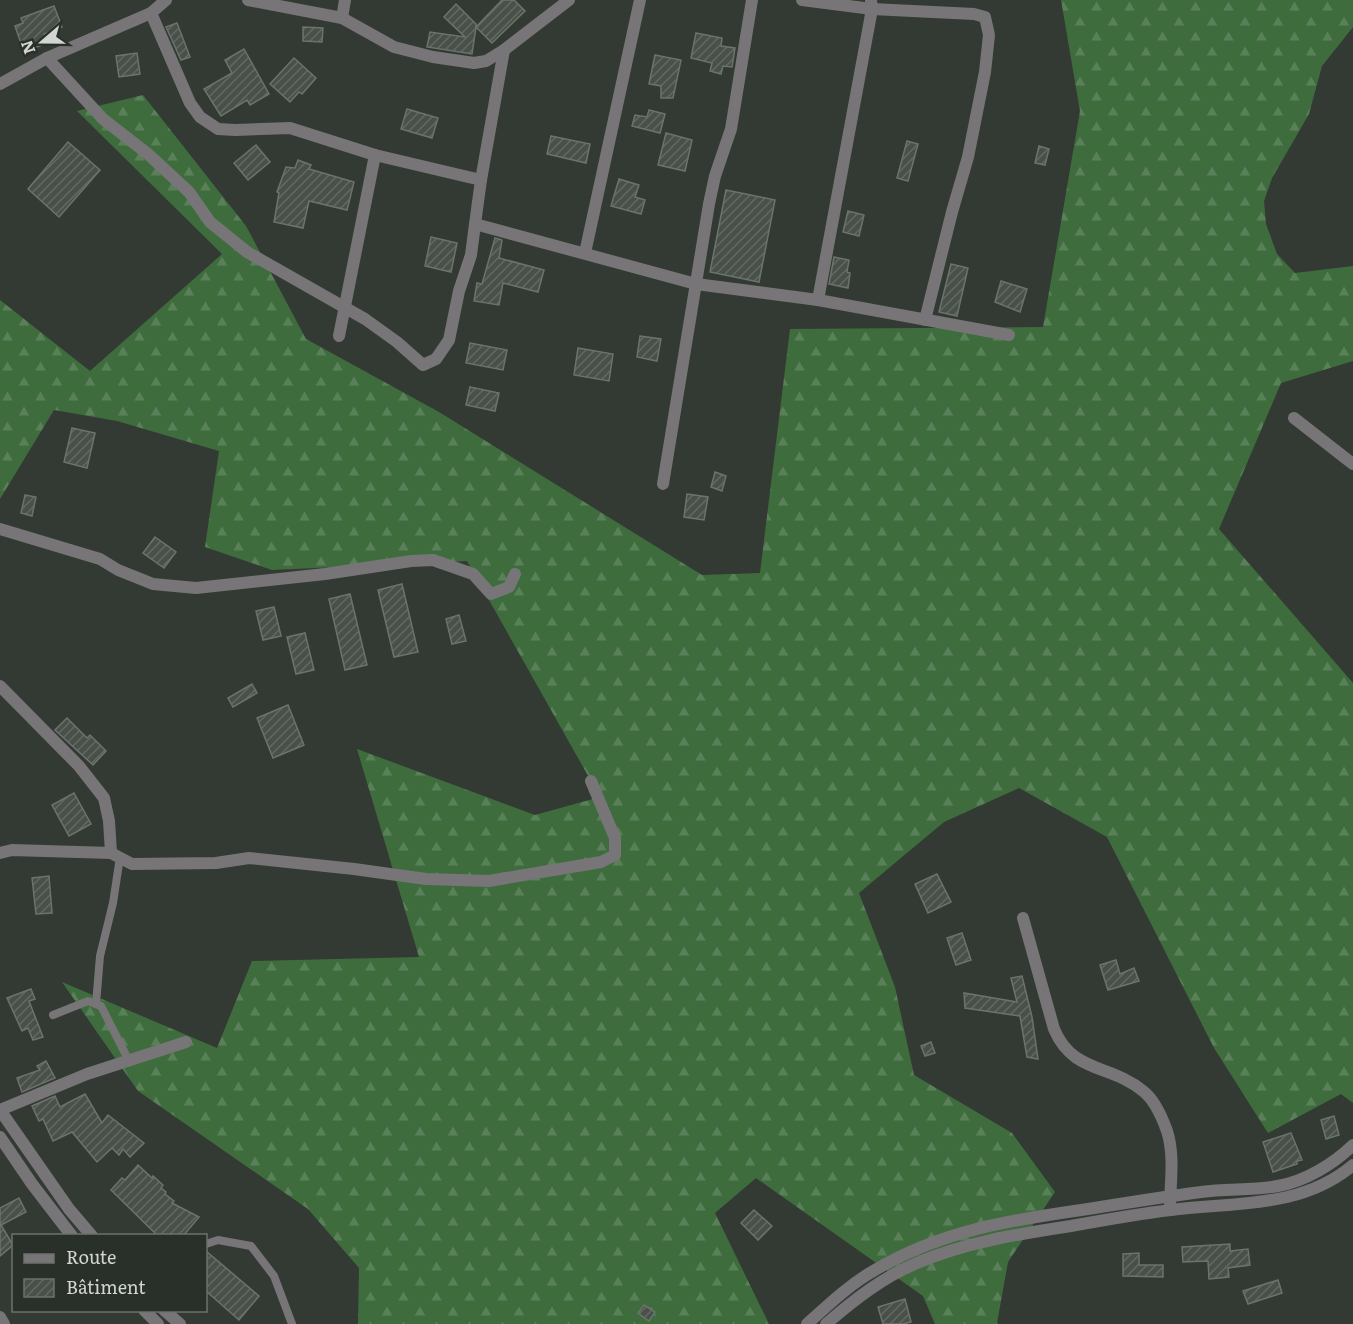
<svg xmlns="http://www.w3.org/2000/svg" width="1353" height="1324" font-family="Literata,serif">
	<defs>
		<pattern id="forest-firs" width="22" height="20" patternUnits="userSpaceOnUse" patternTransform="scale(1.5)"><rect width="22" height="20" fill="#3e6c3d"/><path d="M5 1l3.5 6h-7zM16 11l3.5 6h-7z" fill="#598058"/></pattern>
		<pattern id="building-hatch" width="6" height="6" patternUnits="userSpaceOnUse" patternTransform="scale(1.5)"><rect width="6" height="6" fill="#495049"/><path d="M-1 1l2-2M0 6l6-6M5 7l2-2" fill="none" stroke="#626862"/></pattern>
	</defs>
	<rect width="100%" height="100%" fill="#333a33"/>
	<polygon fill="url(#forest-firs)" points="1061,0 1353,0 1353,27 1322,66 1309,114 1272,178 1264,201 1266,224 1277,254 1295,273 1353,266 1353,361 1281,383 1219,529 1353,683 1353,1103 1341,1094 1268,1133 1214,1048 1107,837 1019,788 944,822 859,893 895,987 914,1075 1012,1133 1055,1192 1008,1262 997,1323 998,1324 935,1324 923,1296 756,1178 715,1213 769,1324 358,1324 359,1268 308,1209 138,1091 62,982 217,1048 252,961 419,957 357,749 535,815 600,797 467,561 272,570 205,547 219,451 117,421 54,410 0,499 0,300 90,371 222,254 77,111 143,95 246,226 306,339 439,412 702,575 760,573 790,329 1043,327 1080,111"/>
	<g fill="url(#building-hatch)" stroke="#6c736c" stroke-width="1.5">
		<polygon points="502,0 514,0 525,11 492,43 476,27 472,54 427,47 430,32 465,37 444,17 456,4 476,24 476,27"/>
		<polygon points="54,6 62,27 44,34 47,43 24,52 15,26 23,23 21,18"/>
		<polygon points="177,23 190,57 181,60 166,27"/>
		<polygon points="303,27 323,28 322,42 303,41"/>
		<polygon points="696,33 722,38 721,46 735,48 732,67 723,66 721,74 710,71 712,63 691,58"/>
		<polygon points="244,49 269,94 250,105 247,100 221,116 204,89 232,73 225,60"/>
		<polygon points="137,53 140,74 119,77 116,56"/>
		<polygon points="655,55 681,60 673,98 661,98 661,86 649,84"/>
		<polygon points="294,58 316,78 302,94 299,92 290,102 270,84"/>
		<polygon points="407,109 438,118 432,138 401,129"/>
		<polygon points="649,110 665,114 660,133 632,126 635,115 647,117"/>
		<polygon points="666,133 692,140 685,171 658,165"/>
		<polygon points="551,136 590,144 586,163 547,154"/>
		<polygon points="907,141 918,144 908,181 897,178"/>
		<polygon points="68,142 100,170 59,217 28,189"/>
		<polygon points="256,145 270,162 248,180 234,163"/>
		<polygon points="1039,146 1049,149 1045,165 1035,163"/>
		<polygon points="298,160 311,165 309,169 354,182 347,210 309,201 303,228 274,222 279,193 277,192 286,167 295,168"/>
		<polygon points="619,179 639,185 635,197 645,200 641,214 611,206"/>
		<polygon points="726,190 775,200 759,282 710,272"/>
		<polygon points="848,211 864,215 859,236 843,232"/>
		<polygon points="431,237 457,243 451,272 425,266"/>
		<polygon points="495,238 502,240 499,258 544,270 538,292 503,283 499,305 474,301 477,283 482,284"/>
		<polygon points="834,257 849,260 847,272 850,273 848,288 829,284"/>
		<polygon points="951,264 968,268 957,316 939,312"/>
		<polygon points="1001,281 1027,289 1020,312 995,302"/>
		<polygon points="640,336 661,339 657,361 637,357"/>
		<polygon points="470,343 507,350 503,370 466,363"/>
		<polygon points="578,348 613,354 609,381 574,375"/>
		<polygon points="470,387 499,393 495,411 466,405"/>
		<polygon points="72,428 95,433 87,468 64,462"/>
		<polygon points="715,472 726,476 722,491 711,487"/>
		<polygon points="687,494 708,497 704,520 684,517"/>
		<polygon points="25,495 36,497 32,516 21,513"/>
		<polygon points="155,537 176,552 164,568 143,553"/>
		<polygon points="402,584 418,652 394,657 378,590"/>
		<polygon points="350,594 367,665 345,670 329,599"/>
		<polygon points="274,607 281,636 263,640 256,611"/>
		<polygon points="459,615 466,641 452,644 446,619"/>
		<polygon points="305,633 314,670 296,674 287,637"/>
		<polygon points="252,684 257,693 233,707 228,698"/>
		<polygon points="288,705 304,745 273,758 257,718"/>
		<polygon points="67,718 87,738 90,735 106,751 93,765 55,730"/>
		<polygon points="74,793 91,824 69,836 52,805"/>
		<polygon points="937,874 951,902 928,913 915,884"/>
		<polygon points="49,876 52,913 36,914 32,878"/>
		<polygon points="962,933 971,960 956,965 947,938"/>
		<polygon points="1116,960 1120,974 1134,968 1139,981 1108,990 1100,965"/>
		<polygon points="1022,976 1032,1017 1038,1059 1027,1057 1020,1016 965,1008 964,993 1017,1002 1011,978"/>
		<polygon points="31,989 35,999 29,1001 43,1037 33,1040 28,1028 22,1031 7,998"/>
		<polygon points="931,1042 935,1053 925,1056 921,1046"/>
		<polygon points="46,1061 55,1078 22,1092 17,1078 40,1070 37,1066"/>
		<polygon points="85,1094 102,1123 108,1115 144,1143 130,1157 123,1149 119,1155 112,1148 97,1162 72,1132 53,1141 43,1119 39,1121 32,1106 55,1096 60,1107"/>
		<polygon points="1334,1116 1339,1135 1326,1139 1321,1120"/>
		<polygon points="1291,1133 1302,1160 1297,1161 1297,1164 1273,1172 1263,1142"/>
		<polygon points="138,1165 152,1178 153,1176 163,1185 161,1188 166,1192 165,1194 174,1201 172,1203 199,1217 183,1236 158,1236 111,1190 122,1178 125,1180"/>
		<polygon points="19,1198 26,1212 1,1225 13,1245 0,1256 0,1208"/>
		<polygon points="754,1210 772,1226 758,1240 741,1223"/>
		<polygon points="1230,1244 1230,1251 1248,1249 1250,1265 1228,1268 1229,1277 1209,1279 1208,1261 1183,1262 1182,1247"/>
		<polygon points="206,1251 259,1296 239,1320 206,1291"/>
		<polygon points="1139,1253 1139,1265 1163,1265 1163,1277 1123,1276 1123,1254"/>
		<polygon points="1278,1280 1282,1293 1248,1304 1243,1291"/>
		<polygon points="905,1299 911,1322 903,1324 883,1324 878,1307"/>
		<polygon points="644,1305 655,1312 649,1321 638,1313"/>
	</g>
	<g fill="none" stroke-linecap="round" stroke-linejoin="round">
		<g stroke="#787578" stroke-width="8">
			<polyline points="96,1004 100,956 113,903 120,857"/>
			<polyline points="53,1015 88,1001 101,1006 129,1061"/>
			<polyline points="206,1244 218,1240 251,1246 274,1276 292,1324"/>
		</g>
		<g stroke="#787578" stroke-width="12">
			<polyline points="248,0 342,18 394,47 433,57 474,63 486,61 504,50 569,0"/>
			<polyline points="802,0 872,9 974,14 985,17 989,35 985,72 968,157 952,212 925,320"/>
			<polyline points="151,13 190,103 200,117 218,129 235,130 290,128 375,155 481,180 475,224 696,284 818,300 1009,335"/>
			<polyline points="342,18 345,0"/>
			<polyline points="47,58 103,119 148,154 189,192 210,222 247,252 365,319 397,342 423,365 436,359 449,340 459,291 471,255 475,224"/>
			<polyline points="481,180 504,50"/>
			<polyline points="585,253 640,0"/>
			<polyline points="818,300 872,9 871,0"/>
			<polyline points="339,336 375,155"/>
			<polyline points="1294,418 1353,464"/>
			<polyline points="663,484 709,204 715,176 731,129 752,0"/>
			<polyline points="0,529 100,559 118,570 153,584 196,588 325,574 411,561 433,560 473,574 491,594 509,587 515,574"/>
			<polyline points="0,686 79,766 104,798 109,821 111,853"/>
			<polyline points="0,853 12,850 111,853 132,864 216,863 249,858 354,869 426,879 489,881 601,862 615,855 615,838 591,781"/>
			<path d="M1023,918L1054,1029C1073,1074 1111,1064 1143,1091C1155,1100 1162,1117 1167,1131C1175,1156 1170,1184 1170,1210"/>
			<polyline points="0,1110 87,1074 186,1042"/>
			<polyline points="0,1317 4,1324"/>
		</g>
		<g stroke="#787578" stroke-width="12">
			<polyline points="0,84 47,58 151,13 166,0"/>
			<polyline points="0,1110 69,1209 92,1236"/>
			<polyline points="0,1137 32,1184 72,1236"/>
			<polyline points="144,1310 158,1324"/>
			<polyline points="164,1310 180,1324"/>
			<path d="M807,1324C828,1305 850,1284 875,1270C943,1230 1011,1220 1088,1209C1125,1203 1163,1197 1201,1192C1226,1188 1253,1191 1278,1186C1306,1181 1333,1164 1353,1145"/>
			<path d="M826,1324C854,1300 883,1277 917,1263C966,1242 1019,1234 1071,1226C1104,1220 1137,1214 1171,1210C1234,1202 1301,1209 1353,1165"/>
		</g>
	</g>
	<rect x="12" y="1234" width="195" height="78" fill="#292f29" stroke="#6d716c" stroke-width="1.5"/>
	<rect x="24" y="1254" width="30" height="9" fill="#787578" stroke="#6d716c" stroke-width="1.5"/>
	<text x="66" y="1264" font-size="18" fill="#d2d5d1">Route</text>
	<rect x="24" y="1279" width="30" height="18" fill="url(#building-hatch)" stroke="#6d716c" stroke-width="1.5"/>
	<text x="66" y="1294" font-size="18" fill="#d2d5d1">Bâtiment</text>
	<g transform="translate(42 42) rotate(250)" stroke="#292f29" stroke-width="4.5" paint-order="stroke">
	<path d="M0-4.5L10 22L0 15L-10 22Z" fill="#d2d5d1"/>
	<text y="-9" font-size="16" font-weight="bold" text-anchor="middle" fill="#d2d5d1">N</text>
	</g>
</svg>
